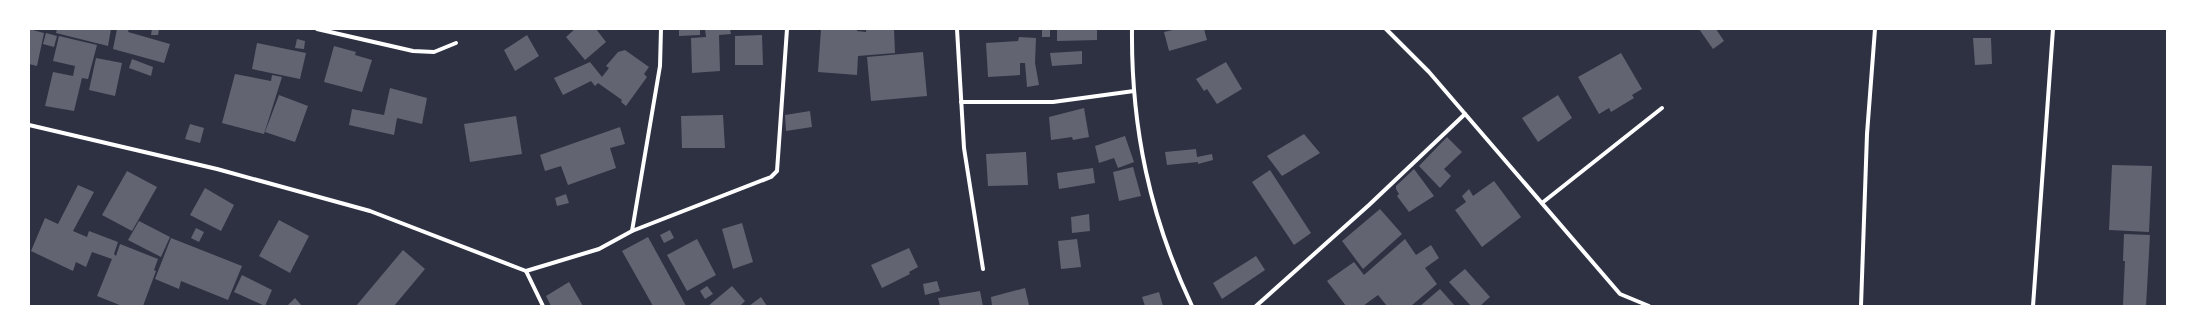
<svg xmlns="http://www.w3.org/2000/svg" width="2196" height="335" font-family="Figtree,sans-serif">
	<rect width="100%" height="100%" fill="#2d3142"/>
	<g fill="#626471">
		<polygon points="29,29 44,33 37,66 29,64"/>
		<polygon points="57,29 111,29 108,46 56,33"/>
		<polygon points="117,29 129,29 128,32 170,44 164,63 113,49"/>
		<polygon points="152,29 159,29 158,35 151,35"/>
		<polygon points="575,29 596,29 606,42 585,60 566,37"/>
		<polygon points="679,29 700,29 700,35 679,36"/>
		<polygon points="705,29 730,29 731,34 719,35 720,71 692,73 691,38 706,37"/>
		<polygon points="821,29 857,29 857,31 866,32 866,29 894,29 895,53 858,56 857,75 818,72"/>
		<rect x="1042" y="29" width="8" height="8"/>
		<polygon points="1057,29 1097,29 1097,40 1057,41"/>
		<polygon points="1177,29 1204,29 1207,40 1169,51 1164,32"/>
		<polygon points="1699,29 1716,29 1724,41 1713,49"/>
		<polygon points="46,33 57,36 54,47 43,44"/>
		<polygon points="527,35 539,56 515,71 504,50"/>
		<polygon points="762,35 763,65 735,65 735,36"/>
		<polygon points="59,36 97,45 88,79 82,78 74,111 45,106 53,72 73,76 75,66 53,61"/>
		<polygon points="1019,37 1036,38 1035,63 1039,85 1027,87 1025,63 1020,63 1020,75 988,77 986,43 1018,41"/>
		<polygon points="1973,38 1991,38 1992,64 1975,65"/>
		<polygon points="297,39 305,41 304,49 295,48"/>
		<polygon points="257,43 306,53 300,79 252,69"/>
		<polygon points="334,46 356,52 355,55 372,60 362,92 324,82"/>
		<polygon points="625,50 649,67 644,74 647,77 626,106 621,102 622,100 598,83 595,86 591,81 563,95 554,78 590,62 602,77 609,68 606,66 618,52"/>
		<polygon points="1082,51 1082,64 1052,66 1050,53"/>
		<polygon points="923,52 927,96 871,101 867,57"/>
		<polygon points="1621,53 1642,89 1632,95 1634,98 1611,112 1609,108 1599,114 1578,77"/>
		<polygon points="96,58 122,63 115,96 89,90"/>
		<polygon points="132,59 153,67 151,76 129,68"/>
		<polygon points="1226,62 1242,89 1217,104 1207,89 1204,91 1196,79"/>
		<polygon points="235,74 271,81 272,75 282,77 264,134 222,123"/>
		<polygon points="390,88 427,98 422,124 397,118 394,135 349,125 352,109 384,115"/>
		<polygon points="279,95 308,106 295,142 265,132"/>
		<polygon points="1558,95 1572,118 1538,142 1522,118"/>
		<polygon points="1084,108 1089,137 1073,140 1072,137 1051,140 1049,117"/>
		<polygon points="810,111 812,127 786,131 785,115"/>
		<polygon points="723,115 725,148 682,148 681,116"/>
		<polygon points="516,116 522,154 470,162 464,124"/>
		<polygon points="190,124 204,128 200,143 185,139"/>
		<polygon points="620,127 625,144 610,148 616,168 568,185 561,166 545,171 540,155"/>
		<polygon points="1304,134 1320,153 1282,176 1267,156"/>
		<polygon points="1125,136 1134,162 1118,168 1114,158 1099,163 1095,146"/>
		<polygon points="1447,137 1462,152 1444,169 1451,176 1440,188 1419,166"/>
		<polygon points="1196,149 1197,157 1212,154 1213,160 1198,164 1198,162 1167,165 1165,152"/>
		<polygon points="1026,152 1028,185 988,186 986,154"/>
		<polygon points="2112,165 2152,166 2149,232 2109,230"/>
		<polygon points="1133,167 1141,196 1119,201 1113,172"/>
		<polygon points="1093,168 1095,183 1059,189 1057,173"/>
		<polygon points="1414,169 1434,196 1409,212 1397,196 1399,194 1396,189 1396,186"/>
		<polygon points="1270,170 1311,233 1294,245 1252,182"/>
		<polygon points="127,171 157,187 132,231 102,215"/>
		<polygon points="1494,181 1521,217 1482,247 1455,210 1466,202 1462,196 1469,189 1473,196"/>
		<polygon points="78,185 94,192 73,231 87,237 89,231 118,242 114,254 116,256 120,244 158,259 154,270 156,271 143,306 122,306 97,296 112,259 92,252 86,267 76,262 73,271 31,251 45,218 58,224"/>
		<polygon points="205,188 234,205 221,231 190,215"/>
		<polygon points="566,194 569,203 557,206 555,198"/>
		<polygon points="1380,209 1402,234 1363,269 1342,241"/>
		<polygon points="1089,214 1090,231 1072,233 1071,217"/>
		<polygon points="279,220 309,236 290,273 259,256"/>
		<polygon points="139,221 170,237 161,257 128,240"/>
		<polygon points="742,223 753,262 733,269 722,229"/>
		<polygon points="196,228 204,232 199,242 191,238"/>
		<polygon points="670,230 674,238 664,243 660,235"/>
		<polygon points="2124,234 2150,235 2146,306 2123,305 2125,261 2123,261"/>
		<polygon points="648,237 686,306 653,306 622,251"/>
		<polygon points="171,238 242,266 228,300 181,281 179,289 155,279"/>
		<polygon points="697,239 716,275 687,291 667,255"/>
		<polygon points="1077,239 1081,267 1061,269 1058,241"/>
		<polygon points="1405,239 1416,255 1431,245 1439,258 1425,268 1437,284 1411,306 1387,306 1378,295 1363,306 1346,306 1327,281 1354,262 1364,275"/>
		<polygon points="909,248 918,267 909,272 910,274 882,288 871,265"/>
		<polygon points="403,250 425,269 394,306 356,306"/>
		<polygon points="1256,256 1265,270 1222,299 1213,283"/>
		<polygon points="1465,269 1490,297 1480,306 1471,306 1449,282"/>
		<polygon points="242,275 272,290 265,306 234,292"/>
		<polygon points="937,281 940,291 925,295 923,284"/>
		<polygon points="569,282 583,306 551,306 546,296"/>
		<polygon points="707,286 713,294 705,299 700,291"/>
		<polygon points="732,286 745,301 740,306 708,306"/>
		<polygon points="1025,288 1029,305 992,306 991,297"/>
		<polygon points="1440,289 1455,306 1420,306"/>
		<polygon points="980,291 983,306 940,306 938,298"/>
		<polygon points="1159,292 1163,306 1145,306 1142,297"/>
		<polygon points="761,297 767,306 749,306"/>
		<polygon points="295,298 302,306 287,306"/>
	</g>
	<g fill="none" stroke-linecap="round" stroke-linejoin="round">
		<g stroke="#fff" stroke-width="4">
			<polyline points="317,29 413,51 434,52 456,43"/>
			<polyline points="957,29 964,148 983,269"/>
			<path d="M1132,29C1131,128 1150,217 1192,306"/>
			<polyline points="1386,29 1429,72 1620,294 1649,306"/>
			<polyline points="961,102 1053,102 1134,91"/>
			<polyline points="29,125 217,169 370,211 526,271 599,249 632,231 771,177 777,171 787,29"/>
			<polyline points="1542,203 1662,108"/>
			<polyline points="632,231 660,66 661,29"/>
			<polyline points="526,271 543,306"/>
			<polyline points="1256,306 1369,205 1465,114"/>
			<polyline points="1861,306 1867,134 1875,29"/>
			<polyline points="2033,306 2053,29"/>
		</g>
	</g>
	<rect width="2196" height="335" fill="none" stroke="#ffffff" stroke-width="60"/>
</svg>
